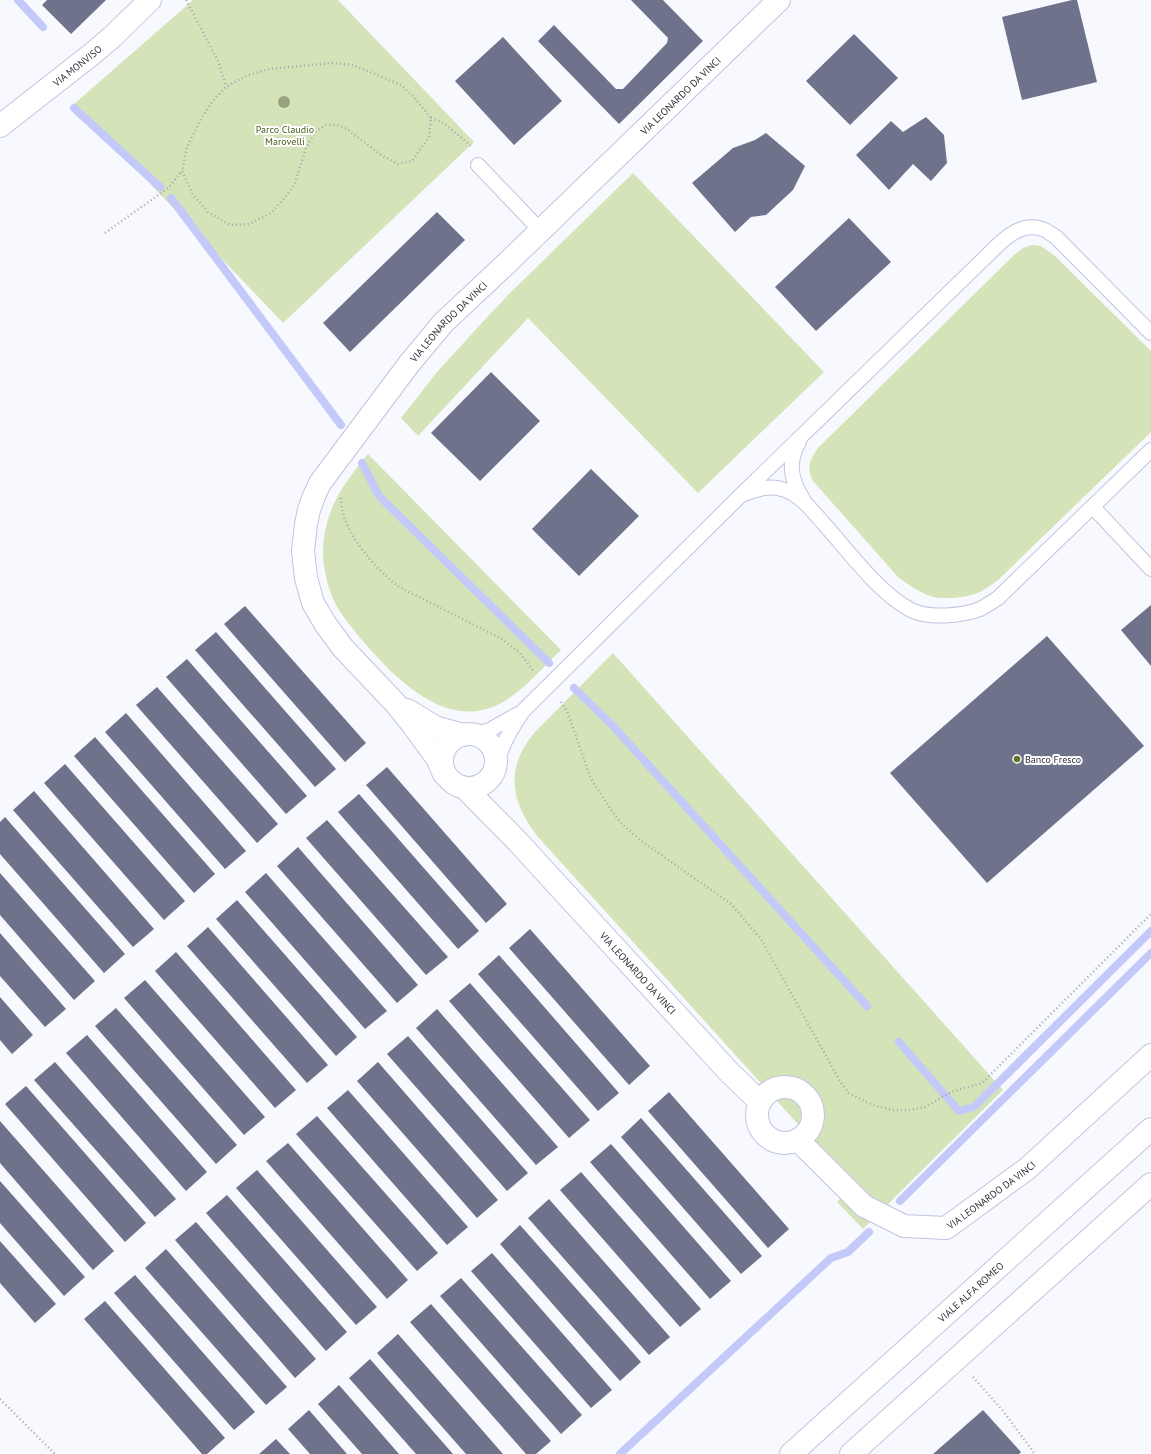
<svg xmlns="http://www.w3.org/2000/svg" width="1151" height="1454" font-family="'PT Sans',sans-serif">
	<rect width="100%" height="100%" fill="#f8f9fe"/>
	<g fill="#d5e3b8">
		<polygon points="193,0 338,0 474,142 283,323 74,104"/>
		<polygon points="633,173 824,372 698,493 528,318 418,436 401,418 437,372 479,326 509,294"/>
		<path d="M1032,245L1041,246L1055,256L1151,351V432L997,581C992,584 987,588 982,591C969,598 941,601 927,595C916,590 907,584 898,577L813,481C806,468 810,459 818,448L1014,255L1023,248Z"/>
		<path d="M368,454L561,650C539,671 513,704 482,710C436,721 389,672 362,640C352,628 341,615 334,601C328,588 324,571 323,556C323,511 341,487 368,454Z"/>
		<path d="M613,653L1003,1090L863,1229L837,1202L854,1186L538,837C510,801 505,769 534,733Z"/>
	</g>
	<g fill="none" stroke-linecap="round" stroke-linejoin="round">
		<g stroke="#c3c9f8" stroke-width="8">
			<polyline points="18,0 43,27"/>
			<polyline points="74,108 160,187"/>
			<polyline points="171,198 341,425"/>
			<polyline points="362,463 379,496 549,663"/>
			<polyline points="574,688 612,725 867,1006"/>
			<polyline points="899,1042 959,1111 974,1107 1151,931"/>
			<polyline points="900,1201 1151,953"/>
			<polyline points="620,1454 831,1258 848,1252 869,1232"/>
		</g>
	</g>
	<g fill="#6f728b">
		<polygon points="47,0 106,0 71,34 42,5"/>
		<polygon points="631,0 663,0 703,41 619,124 538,41 554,25 616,89 623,89 667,43 668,38"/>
		<polygon points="1072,0 1077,0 1097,82 1022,100 1002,17"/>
		<polygon points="854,34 898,78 850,125 806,81"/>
		<polygon points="503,37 562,101 514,145 455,81"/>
		<polygon points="926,117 944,135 947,163 931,181 913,164 889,190 856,155 891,121 903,132"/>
		<polygon points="766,133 805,166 793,190 766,215 751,217 735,232 692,183 733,148 755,140"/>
		<polygon points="437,212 465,240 350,352 323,323"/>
		<polygon points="849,218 891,262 816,331 775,287"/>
		<polygon points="491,372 540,421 480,481 431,433"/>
		<polygon points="591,469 639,516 579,576 532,529"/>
		<polygon points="1151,605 1151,666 1121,630"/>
		<polygon points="245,606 366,743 345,762 224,624"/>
		<polygon points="216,632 336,769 315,787 195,650"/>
		<polygon points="1047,636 1144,746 987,883 890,773"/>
		<polygon points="187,659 307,796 286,814 166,677"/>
		<polygon points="157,687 278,824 257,843 136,705"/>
		<polygon points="126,713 246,851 225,869 105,732"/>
		<polygon points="95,737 215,874 194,893 74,756"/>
		<polygon points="65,764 185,901 164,920 44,783"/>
		<polygon points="387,767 507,904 486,923 366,785"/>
		<polygon points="34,791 154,929 133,947 13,810"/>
		<polygon points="359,794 479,931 458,949 338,812"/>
		<polygon points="5,817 125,954 104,973 0,854 0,822"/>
		<polygon points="327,820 448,957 426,975 306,838"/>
		<polygon points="298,847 418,985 397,1003 277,866"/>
		<polygon points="0,873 95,981 74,1000 0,915"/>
		<polygon points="266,873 387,1011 365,1029 245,892"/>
		<polygon points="237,900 357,1037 336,1056 216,919"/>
		<polygon points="208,927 328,1065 307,1083 187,946"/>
		<polygon points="530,929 650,1066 629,1085 509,948"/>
		<polygon points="0,933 66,1009 45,1027 0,976"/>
		<polygon points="176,952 296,1090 275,1108 155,971"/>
		<polygon points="499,955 619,1093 598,1111 478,974"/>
		<polygon points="145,980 265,1117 244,1135 124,998"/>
		<polygon points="470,983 590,1120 569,1138 449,1001"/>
		<polygon points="0,997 33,1035 12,1054 0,1040"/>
		<polygon points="116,1008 237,1145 216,1164 95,1026"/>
		<polygon points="437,1009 558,1147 536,1165 416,1028"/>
		<polygon points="87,1035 207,1172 186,1191 66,1053"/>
		<polygon points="408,1036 528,1173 507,1191 387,1054"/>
		<polygon points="55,1062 176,1199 155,1217 34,1080"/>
		<polygon points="378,1062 498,1200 477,1218 357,1081"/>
		<polygon points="26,1086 146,1223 125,1242 5,1104"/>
		<polygon points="348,1090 468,1227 447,1245 327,1108"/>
		<polygon points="669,1092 789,1229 768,1248 648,1111"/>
		<polygon points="317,1116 438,1253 417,1271 296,1134"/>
		<polygon points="641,1118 762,1256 741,1274 621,1137"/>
		<polygon points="0,1121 114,1251 93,1270 0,1163"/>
		<polygon points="288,1143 408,1280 387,1299 266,1161"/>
		<polygon points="611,1144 731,1281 710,1299 590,1162"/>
		<polygon points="257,1170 377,1307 356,1325 236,1188"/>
		<polygon points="581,1172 701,1309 680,1327 560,1190"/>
		<polygon points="0,1181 85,1277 64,1296 0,1223"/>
		<polygon points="227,1195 347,1332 326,1351 206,1213"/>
		<polygon points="549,1199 670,1337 649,1355 528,1218"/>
		<polygon points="196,1222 316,1359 295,1378 175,1240"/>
		<polygon points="520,1225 641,1362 620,1381 500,1244"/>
		<polygon points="0,1241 56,1304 35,1323 0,1283"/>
		<polygon points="166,1249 287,1387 266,1405 145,1268"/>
		<polygon points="492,1253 612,1390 591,1408 471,1271"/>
		<polygon points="135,1275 255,1412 234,1430 114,1293"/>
		<polygon points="461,1278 582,1415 561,1434 440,1296"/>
		<polygon points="105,1301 225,1438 207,1454 202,1454 84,1319"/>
		<polygon points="431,1304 551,1441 536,1454 526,1454 410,1322"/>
		<polygon points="398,1334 503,1454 466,1454 377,1353"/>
		<polygon points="370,1359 453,1454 416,1454 349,1378"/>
		<polygon points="339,1385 399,1454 362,1454 318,1404"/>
		<polygon points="309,1410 347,1454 310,1454 288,1429"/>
		<polygon points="983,1410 1021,1452 1019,1454 933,1454"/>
		<polygon points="276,1439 290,1454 259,1454"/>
	</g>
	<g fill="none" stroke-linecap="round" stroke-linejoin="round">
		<defs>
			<g id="lane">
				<polyline points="478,165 540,230"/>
				<path d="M1151,333L1056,237C1052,235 1047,230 1042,229C1025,223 1011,233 999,244L741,495C755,490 770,484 785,490C802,496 814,513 825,525C848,551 881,595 911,610C929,619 961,616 980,609C986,606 992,602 998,598L1151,450"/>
				<path d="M799,442C787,463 791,480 803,499"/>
				<polyline points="1093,507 1151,569"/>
				<polyline points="468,734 488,731 518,714"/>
				<path d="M497,762C503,742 512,727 523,711L741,495"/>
			</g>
			<g id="street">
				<path id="s1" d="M0,126L92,54L112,37L150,0"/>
				<polyline points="407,710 435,727 463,735"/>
				<circle cx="469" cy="761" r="27"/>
				<path id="s2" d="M444,774L437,758L412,724L396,704L343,648L326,625L313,603L306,578L303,551L306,524L309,510L314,496L320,483L409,364L443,323L507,263L779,0"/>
				<path id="s3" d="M466,789L518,842L728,1071L760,1102"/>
				<circle cx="785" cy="1115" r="28"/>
				<path id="s4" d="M798,1140L864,1206L904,1226L946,1228L1028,1168L1151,1055"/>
			</g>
			<g id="secondary">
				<path id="s5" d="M791,1454L1151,1129"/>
				<polyline points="851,1454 1151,1184"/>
			</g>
		</defs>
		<use href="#lane" stroke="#c0c4e0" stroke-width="16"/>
		<use href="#street" stroke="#c0c4e0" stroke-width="24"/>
		<use href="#secondary" stroke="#c0c4e0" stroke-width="24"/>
		<g stroke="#a6a7af" stroke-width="2.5" stroke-dasharray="1 3" stroke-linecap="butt">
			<polyline points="186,0 219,63 226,87"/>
			<polygon points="332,63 353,65 401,85 413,96 431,118 429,137 412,161 398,164 381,155 347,129 337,125 326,125 316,131 306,148 294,186 283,200 271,213 249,224 230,225 208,212 193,195 182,171 187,147 201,119 212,102 226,87 246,76 269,69"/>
			<polyline points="431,118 444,123 471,146"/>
			<polyline points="105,233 168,188 182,171"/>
			<path d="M341,498C341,532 375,568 399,587L502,639L520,653L534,672"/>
			<polyline points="561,702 567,711 591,779 611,810 622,824 640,840 731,904 761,939 841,1083 850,1094 873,1105 893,1110 911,1110 925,1107 951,1092 982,1083 1151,914"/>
			<polyline points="973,1377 1003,1411 1035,1454"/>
			<polyline points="0,1399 55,1454"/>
		</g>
		<use href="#lane" stroke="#fff" stroke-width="14"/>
		<use href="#street" stroke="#fff" stroke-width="22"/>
		<use href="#secondary" stroke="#fff" stroke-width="22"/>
	</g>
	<circle fill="#99a37f" cx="284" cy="102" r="6"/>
	<circle fill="#617525" stroke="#fff" stroke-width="1.5" cx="1017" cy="759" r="4"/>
	<g text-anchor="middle" stroke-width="4" stroke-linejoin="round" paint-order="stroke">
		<g font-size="10" fill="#2e2f3a" stroke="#fff">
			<text dy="4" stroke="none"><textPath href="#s1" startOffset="98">VIA MONVISO</textPath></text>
			<text dy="4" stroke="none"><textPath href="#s2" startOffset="871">VIA LEONARDO DA VINCI</textPath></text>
			<text dy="4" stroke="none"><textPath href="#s2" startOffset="547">VIA LEONARDO DA VINCI</textPath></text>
			<text dy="4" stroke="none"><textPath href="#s3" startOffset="252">VIA LEONARDO DA VINCI</textPath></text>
			<text dy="4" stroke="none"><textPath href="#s4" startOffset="236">VIA LEONARDO DA VINCI</textPath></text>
			<text dy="4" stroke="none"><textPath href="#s5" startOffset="242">VIALE ALFA ROMEO</textPath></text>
		</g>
		<g font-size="10" fill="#4c5d17" stroke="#fff">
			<text x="285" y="133">Parco Claudio<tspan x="285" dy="12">Marovelli</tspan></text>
		</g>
		<g font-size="10" fill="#2e2f3a" stroke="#fff" text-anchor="start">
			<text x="1025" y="763">Banco Fresco</text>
		</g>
	</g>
</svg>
